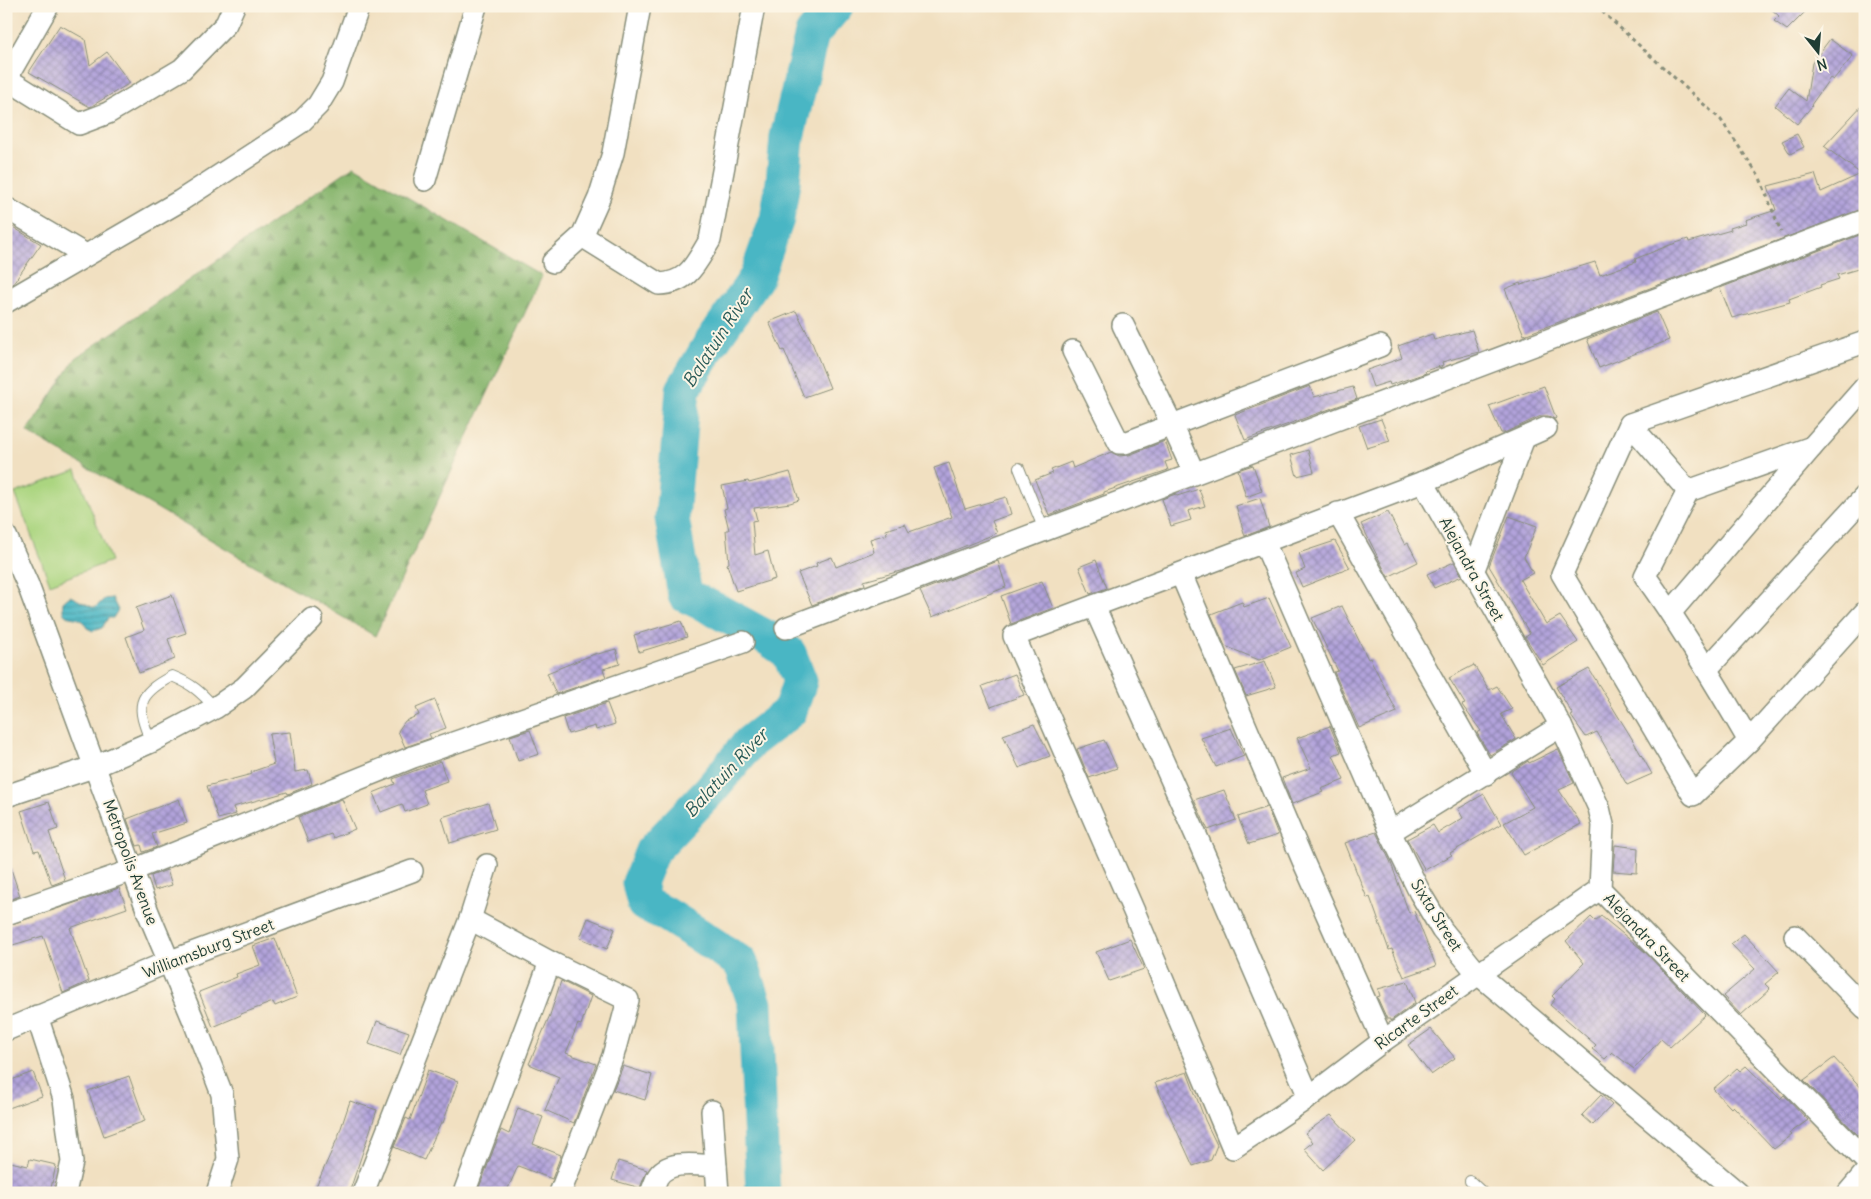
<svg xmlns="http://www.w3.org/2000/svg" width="1871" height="1199" font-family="Delius,sans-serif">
	<defs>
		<pattern id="forest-firs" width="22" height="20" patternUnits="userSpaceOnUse" patternTransform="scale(1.25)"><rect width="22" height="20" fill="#88b66e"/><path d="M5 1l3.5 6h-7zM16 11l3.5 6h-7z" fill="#6f955b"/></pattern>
		<pattern id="water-rules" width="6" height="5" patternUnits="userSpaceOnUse" patternTransform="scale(1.25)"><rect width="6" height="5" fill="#48b6c4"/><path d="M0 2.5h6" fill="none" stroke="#3b95a0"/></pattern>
		<pattern id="building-cross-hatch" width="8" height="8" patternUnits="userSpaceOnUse" patternTransform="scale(1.25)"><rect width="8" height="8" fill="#b2a3db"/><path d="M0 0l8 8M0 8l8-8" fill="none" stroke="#9086b2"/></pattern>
	</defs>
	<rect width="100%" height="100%" fill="#fcf5e5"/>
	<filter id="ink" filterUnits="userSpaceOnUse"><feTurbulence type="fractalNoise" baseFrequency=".02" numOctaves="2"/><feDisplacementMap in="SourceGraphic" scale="10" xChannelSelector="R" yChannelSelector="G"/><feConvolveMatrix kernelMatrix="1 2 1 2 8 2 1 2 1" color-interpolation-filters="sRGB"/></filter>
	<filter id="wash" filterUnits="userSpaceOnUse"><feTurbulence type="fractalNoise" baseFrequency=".0096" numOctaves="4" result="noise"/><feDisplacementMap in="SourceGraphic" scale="20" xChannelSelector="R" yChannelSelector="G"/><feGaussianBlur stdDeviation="1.12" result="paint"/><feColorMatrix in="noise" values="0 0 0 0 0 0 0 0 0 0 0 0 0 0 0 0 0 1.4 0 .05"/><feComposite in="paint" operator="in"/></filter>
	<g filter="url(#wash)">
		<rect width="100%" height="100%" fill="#f1e0c1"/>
		<polygon fill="url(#forest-firs)" stroke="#547a51" points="354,166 542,276 375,636 27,432 76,358"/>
		<polygon fill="#abd580" stroke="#65895a" points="76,470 111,561 50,584 15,493"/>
		<path fill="url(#water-rules)" stroke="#347a7c" d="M70,596L92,607H96L104,599L112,598L118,610L113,618H108L102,628L93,631L87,628L82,620C70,615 61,621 63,602Z"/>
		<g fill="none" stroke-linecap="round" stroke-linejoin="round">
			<polyline stroke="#48b6c4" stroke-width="35" points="763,1193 755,1004 741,963 702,937 664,913 644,904 639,883 652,851 711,789 750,742 790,711 800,681 789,653 766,637 716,610 685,595 672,518 683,390 709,346 756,278 777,219 783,182 787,137 812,34 836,6"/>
		</g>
		<g id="blocks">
			<g fill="url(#building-cross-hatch)">
				<polygon points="1768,6 1811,6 1787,30 1774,21 1779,16"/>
				<polygon points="60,25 85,39 90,65 107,52 130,83 90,107 29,72"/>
				<polygon points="1830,39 1853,56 1833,80 1830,78 1811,105 1812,106 1797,124 1775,106 1789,88 1806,101 1812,63"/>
				<polygon points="1865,102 1865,208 1524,335 1505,289 1520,283 1521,285 1595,262 1600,275 1636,262 1635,259 1670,245 1688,239 1689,242 1731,230 1730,228 1746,223 1745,220 1776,210 1768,186 1815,174 1821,192 1861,174 1824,146"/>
				<polygon points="1797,134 1804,147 1790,154 1782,141"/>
				<polygon points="6,223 41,244 13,284 6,287"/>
				<polygon points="1865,233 1865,267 1837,275 1839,279 1820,285 1821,287 1789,299 1790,302 1732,318 1720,288"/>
				<polygon points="796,311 811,340 830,388 804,397 784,350 782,351 769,322"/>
				<polygon points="1657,312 1669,340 1599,368 1587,339"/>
				<polygon points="1472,330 1479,352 1442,362 1443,365 1425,371 1426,373 1390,385 1389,382 1373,387 1367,370 1402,358 1398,346 1432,334 1434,340"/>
				<polygon points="1310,386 1314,397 1353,387 1357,399 1245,440 1235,415"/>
				<polygon points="1544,386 1556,418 1555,419 1548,416 1541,416 1504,433 1501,433 1489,406"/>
				<polygon points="1381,419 1390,441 1367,448 1359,426"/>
				<polygon points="1165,441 1172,460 1165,462 1168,470 1104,492 1104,494 1049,515 1035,480 1053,473 1051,470 1071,462 1073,468 1111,452 1119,456 1129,455"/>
				<polygon points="1308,450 1314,472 1297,476 1291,455"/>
				<polygon points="949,463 965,509 1006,497 1011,514 992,521 997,533 911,568 864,581 865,585 812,605 798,573 817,566 816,563 832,557 836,567 874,552 870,539 887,534 886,530 905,524 909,532 952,517 934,468"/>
				<polygon points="1253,465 1262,491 1246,497 1238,470"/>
				<polygon points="790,472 799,500 790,503 754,508 757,520 752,521 755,555 768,551 775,579 736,591 727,564 729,563 726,530 729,530 724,509 727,508 722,486 748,481 749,483"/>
				<polygon points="1199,489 1205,506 1188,511 1191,520 1171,526 1162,499 1176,494 1177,496"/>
				<polygon points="1260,498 1269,527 1245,536 1236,506"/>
				<polygon points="1388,512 1405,545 1408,543 1418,562 1388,577 1361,524"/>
				<polygon points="1509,516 1537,526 1524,557 1533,573 1520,580 1546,624 1560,616 1578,642 1543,665 1525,637 1530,634 1489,566"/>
				<polygon points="1335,541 1350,568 1302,587 1296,573 1305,569 1299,553"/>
				<polygon points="1096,560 1107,588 1090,594 1079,567"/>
				<polygon points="998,561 1006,587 932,617 920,591"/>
				<polygon points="1454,562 1462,576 1434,588 1427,574"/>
				<polygon points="1042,581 1053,608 1011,624 1001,596"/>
				<polygon points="172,595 186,633 168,639 175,659 139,673 126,637 144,630 136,608"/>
				<polygon points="1269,598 1291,647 1259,660 1225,646 1211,614 1242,602 1244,607"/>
				<polygon points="1342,606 1368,659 1370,658 1397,712 1359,728 1334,672 1338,671 1312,618"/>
				<polygon points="681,621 687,637 639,652 634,635"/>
				<polygon points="616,649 620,664 603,669 606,677 556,694 547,673 597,653 598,654"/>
				<polygon points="1265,661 1276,687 1246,696 1235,670"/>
				<polygon points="1474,665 1489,690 1497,686 1512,709 1501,714 1516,739 1490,755 1477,733 1481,731 1462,705 1465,704 1449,678"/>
				<polygon points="1589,669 1631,737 1652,774 1627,785 1597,732 1586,737 1571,716 1573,715 1556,687"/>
				<polygon points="1015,674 1024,695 991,707 982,686"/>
				<polygon points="435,700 446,728 429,734 431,738 405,747 398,731 405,721 419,715 416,708"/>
				<polygon points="607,703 615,724 596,730 595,726 568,734 563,718"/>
				<polygon points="1034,724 1050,756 1019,768 1003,735"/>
				<polygon points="1330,726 1341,752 1333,755 1344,780 1321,789 1323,792 1292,804 1282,778 1311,768 1297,738"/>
				<polygon points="1231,728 1244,756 1216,767 1201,738"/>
				<polygon points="530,730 539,754 518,761 510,736"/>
				<polygon points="290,732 295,772 308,770 312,784 288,794 287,792 233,807 236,814 218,819 207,786 252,774 251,772 274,764 269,734"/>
				<polygon points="1104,740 1117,768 1089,778 1077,749"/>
				<polygon points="1558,749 1574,783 1559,790 1581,824 1524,855 1504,823 1533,807 1511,772 1528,761 1529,763"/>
				<polygon points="440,761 447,781 422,790 427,804 405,812 402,804 381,812 373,793 395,784 393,779"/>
				<polygon points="1224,790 1236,820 1208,830 1194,800"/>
				<polygon points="1484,794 1501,824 1450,853 1452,855 1425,870 1407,839 1433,825 1438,833 1463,818 1458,809"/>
				<polygon points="179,799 187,823 152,834 157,847 143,852 141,845 137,846 127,819"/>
				<polygon points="342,799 355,829 333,838 331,834 308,842 298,817"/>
				<polygon points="49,802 58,829 49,832 65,880 52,885 39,850 34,851 21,811"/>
				<polygon points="488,803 496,829 450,843 442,817"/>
				<polygon points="1267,807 1278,835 1249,844 1238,817"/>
				<polygon points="1376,832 1391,863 1409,913 1414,911 1436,966 1404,977 1392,949 1389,950 1370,897 1367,898 1345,843"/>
				<polygon points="1615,845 1638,848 1637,873 1613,871"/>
				<polygon points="6,863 9,863 20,896 6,901"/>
				<polygon points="167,870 172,885 155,890 151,876"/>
				<polygon points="119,888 127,908 70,928 89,981 63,993 43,936 6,947 6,926"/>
				<polygon points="1601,916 1645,952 1705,1015 1670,1047 1661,1039 1634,1069 1612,1052 1605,1059 1592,1049 1596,1045 1550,1005 1555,999 1552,996 1584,963 1566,941 1591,917 1595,921"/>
				<polygon points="588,918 615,929 607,949 580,938"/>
				<polygon points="1744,934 1779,972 1765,984 1770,989 1741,1015 1723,996 1755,969 1731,944"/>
				<polygon points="275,938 297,997 275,1006 273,1002 241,1014 241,1015 213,1027 199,992 237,977 236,974 260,965 253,946"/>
				<polygon points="1130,939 1144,969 1109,981 1096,952"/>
				<polygon points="561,981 591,996 581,1025 578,1024 566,1053 596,1064 574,1123 545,1110 559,1077 529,1064 550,1015"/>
				<polygon points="1407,981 1415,1003 1390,1021 1390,1019 1387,1019 1377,997 1380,996 1378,989"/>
				<polygon points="377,1021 409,1032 400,1055 369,1044"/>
				<polygon points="1431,1029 1455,1058 1431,1075 1408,1045"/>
				<polygon points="1834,1058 1865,1092 1865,1128 1858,1135 1804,1080"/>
				<polygon points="623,1066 652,1075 645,1100 613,1090"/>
				<polygon points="1746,1066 1780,1099 1784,1095 1808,1120 1790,1133 1792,1135 1774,1149 1733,1106 1731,1108 1713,1089 1737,1068 1740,1071"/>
				<polygon points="428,1070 458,1081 443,1123 441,1123 424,1160 394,1147 406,1118 410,1120"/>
				<polygon points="33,1072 42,1096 6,1109 6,1082"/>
				<polygon points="1187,1072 1205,1120 1217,1145 1211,1160 1193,1166 1155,1083"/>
				<polygon points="129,1076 145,1121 104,1136 88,1091"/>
				<polygon points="1601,1095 1612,1105 1593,1125 1582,1115"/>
				<polygon points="350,1101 377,1110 349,1193 313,1193 338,1137"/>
				<polygon points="518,1108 543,1117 533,1144 561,1155 552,1179 518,1166 506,1193 477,1193 501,1130 509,1134"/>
				<polygon points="1331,1115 1355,1140 1323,1170 1304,1149 1313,1142 1305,1133"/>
				<polygon points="30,1159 56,1165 50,1193 22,1193 6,1189 6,1161 28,1166"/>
				<polygon points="618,1161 647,1170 640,1188 612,1180"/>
			</g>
		</g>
	</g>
	<g filter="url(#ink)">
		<use href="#blocks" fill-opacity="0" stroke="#888e7a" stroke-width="1"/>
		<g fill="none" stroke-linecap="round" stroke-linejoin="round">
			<defs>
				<g id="service">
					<polyline points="1019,468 1044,530"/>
					<path d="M151,742C136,706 136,695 172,676C192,684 201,692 215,708"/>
					<polyline points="1470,1181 1483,1193"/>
				</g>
				<g id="minor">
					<polyline points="6,79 48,6"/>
					<polyline points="7,79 79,124 108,113 182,69 226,24 234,6"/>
					<polyline points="425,180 476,6"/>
					<polyline points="6,208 86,255"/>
					<path d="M582,236L659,284C689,283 696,263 710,240L754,6"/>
					<polyline points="553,262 582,236 599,198 613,153 640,6"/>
					<polyline points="6,302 180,201 300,123 318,105 332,82 359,6"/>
					<polyline points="1865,342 1630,424 1562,574 1693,795 1749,741 1865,612"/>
					<polyline points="1073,351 1119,443 1125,443 1172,425 1123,325"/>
					<polyline points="1630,424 1688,491"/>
					<polyline points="1546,428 1423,482 1014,636 1136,916 1233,1148 1309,1097 1383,1041 1600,889"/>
					<polyline points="1194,473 1172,425 1380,346"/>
					<polyline points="1423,482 1561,726 1599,808 1603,825 1600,889 1865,1160"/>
					<polyline points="1338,513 1486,774"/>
					<polyline points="6,536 28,585 148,912 193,1019 222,1094 228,1159 217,1193"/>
					<polyline points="1264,542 1390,832 1420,893 1442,930 1477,973 1738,1193"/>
					<polyline points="1473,572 1524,438"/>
					<polyline points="1181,574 1304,863 1383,1041"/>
					<polyline points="1094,606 1199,842 1309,1097"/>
					<polyline points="1671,612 1812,447 1865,387"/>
					<polyline points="786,628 1865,220"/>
					<polyline points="1707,669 1865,496"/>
					<path d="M1749,741C1716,684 1683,629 1645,576L1688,491L1812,447"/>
					<polyline points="6,796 96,766 151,742 215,708 244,688 312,619"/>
					<polyline points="1390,832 1561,726"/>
					<polyline points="6,914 133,870 413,757 743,642"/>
					<polyline points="470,919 550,962 628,1000 613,1056 560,1193"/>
					<polyline points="1795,936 1865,1008"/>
					<polyline points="37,1016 64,1099 72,1162 65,1193"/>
					<polyline points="6,1030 168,962 412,871"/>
					<polyline points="712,1111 718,1193"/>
					<polyline points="363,1193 470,919 487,865"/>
					<polyline points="464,1193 550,962"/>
					<path d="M651,1193C653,1188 655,1183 657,1178C667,1159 698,1165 716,1166"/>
					<polyline points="1848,1193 1865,1173"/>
				</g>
			</defs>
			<use href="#service" stroke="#888e7a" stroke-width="12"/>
			<use href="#minor" stroke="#888e7a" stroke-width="24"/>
			<polyline stroke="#888e7a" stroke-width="3" stroke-dasharray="4 4" stroke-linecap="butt" points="1596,6 1721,120 1760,178 1781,232"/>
			<use href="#service" stroke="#fff" stroke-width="10"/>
			<use href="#minor" stroke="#fff" stroke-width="21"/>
		</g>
	</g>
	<g text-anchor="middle" stroke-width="4" stroke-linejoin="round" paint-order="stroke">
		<g font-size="16" fill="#1f3d34" stroke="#fcf5e5">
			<text transform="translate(1472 569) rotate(61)" y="6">Alejandra Street</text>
			<text transform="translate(131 862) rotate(70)" y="6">Metropolis Avenue</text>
			<text transform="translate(1437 915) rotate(58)" y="6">Sixta Street</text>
			<text transform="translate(1647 937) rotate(46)" y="6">Alejandra Street</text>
			<text transform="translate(208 948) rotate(-21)" y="6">Williamsburg Street</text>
			<text transform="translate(1416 1017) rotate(-36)" y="6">Ricarte Street</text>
		</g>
		<g font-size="18" font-style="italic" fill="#295b58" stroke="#fcf5e5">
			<text transform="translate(718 338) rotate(-57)" y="6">Balatuin River</text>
			<text transform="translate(726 773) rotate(-47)" y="6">Balatuin River</text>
		</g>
	</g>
	<rect width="1871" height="1199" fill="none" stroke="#fcf5e5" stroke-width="25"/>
	<g transform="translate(1818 52) rotate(163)" stroke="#fcf5e5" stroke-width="4" paint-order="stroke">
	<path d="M0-4L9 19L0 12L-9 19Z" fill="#1f3d34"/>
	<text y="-8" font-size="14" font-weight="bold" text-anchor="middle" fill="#1f3d34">N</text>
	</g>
</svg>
